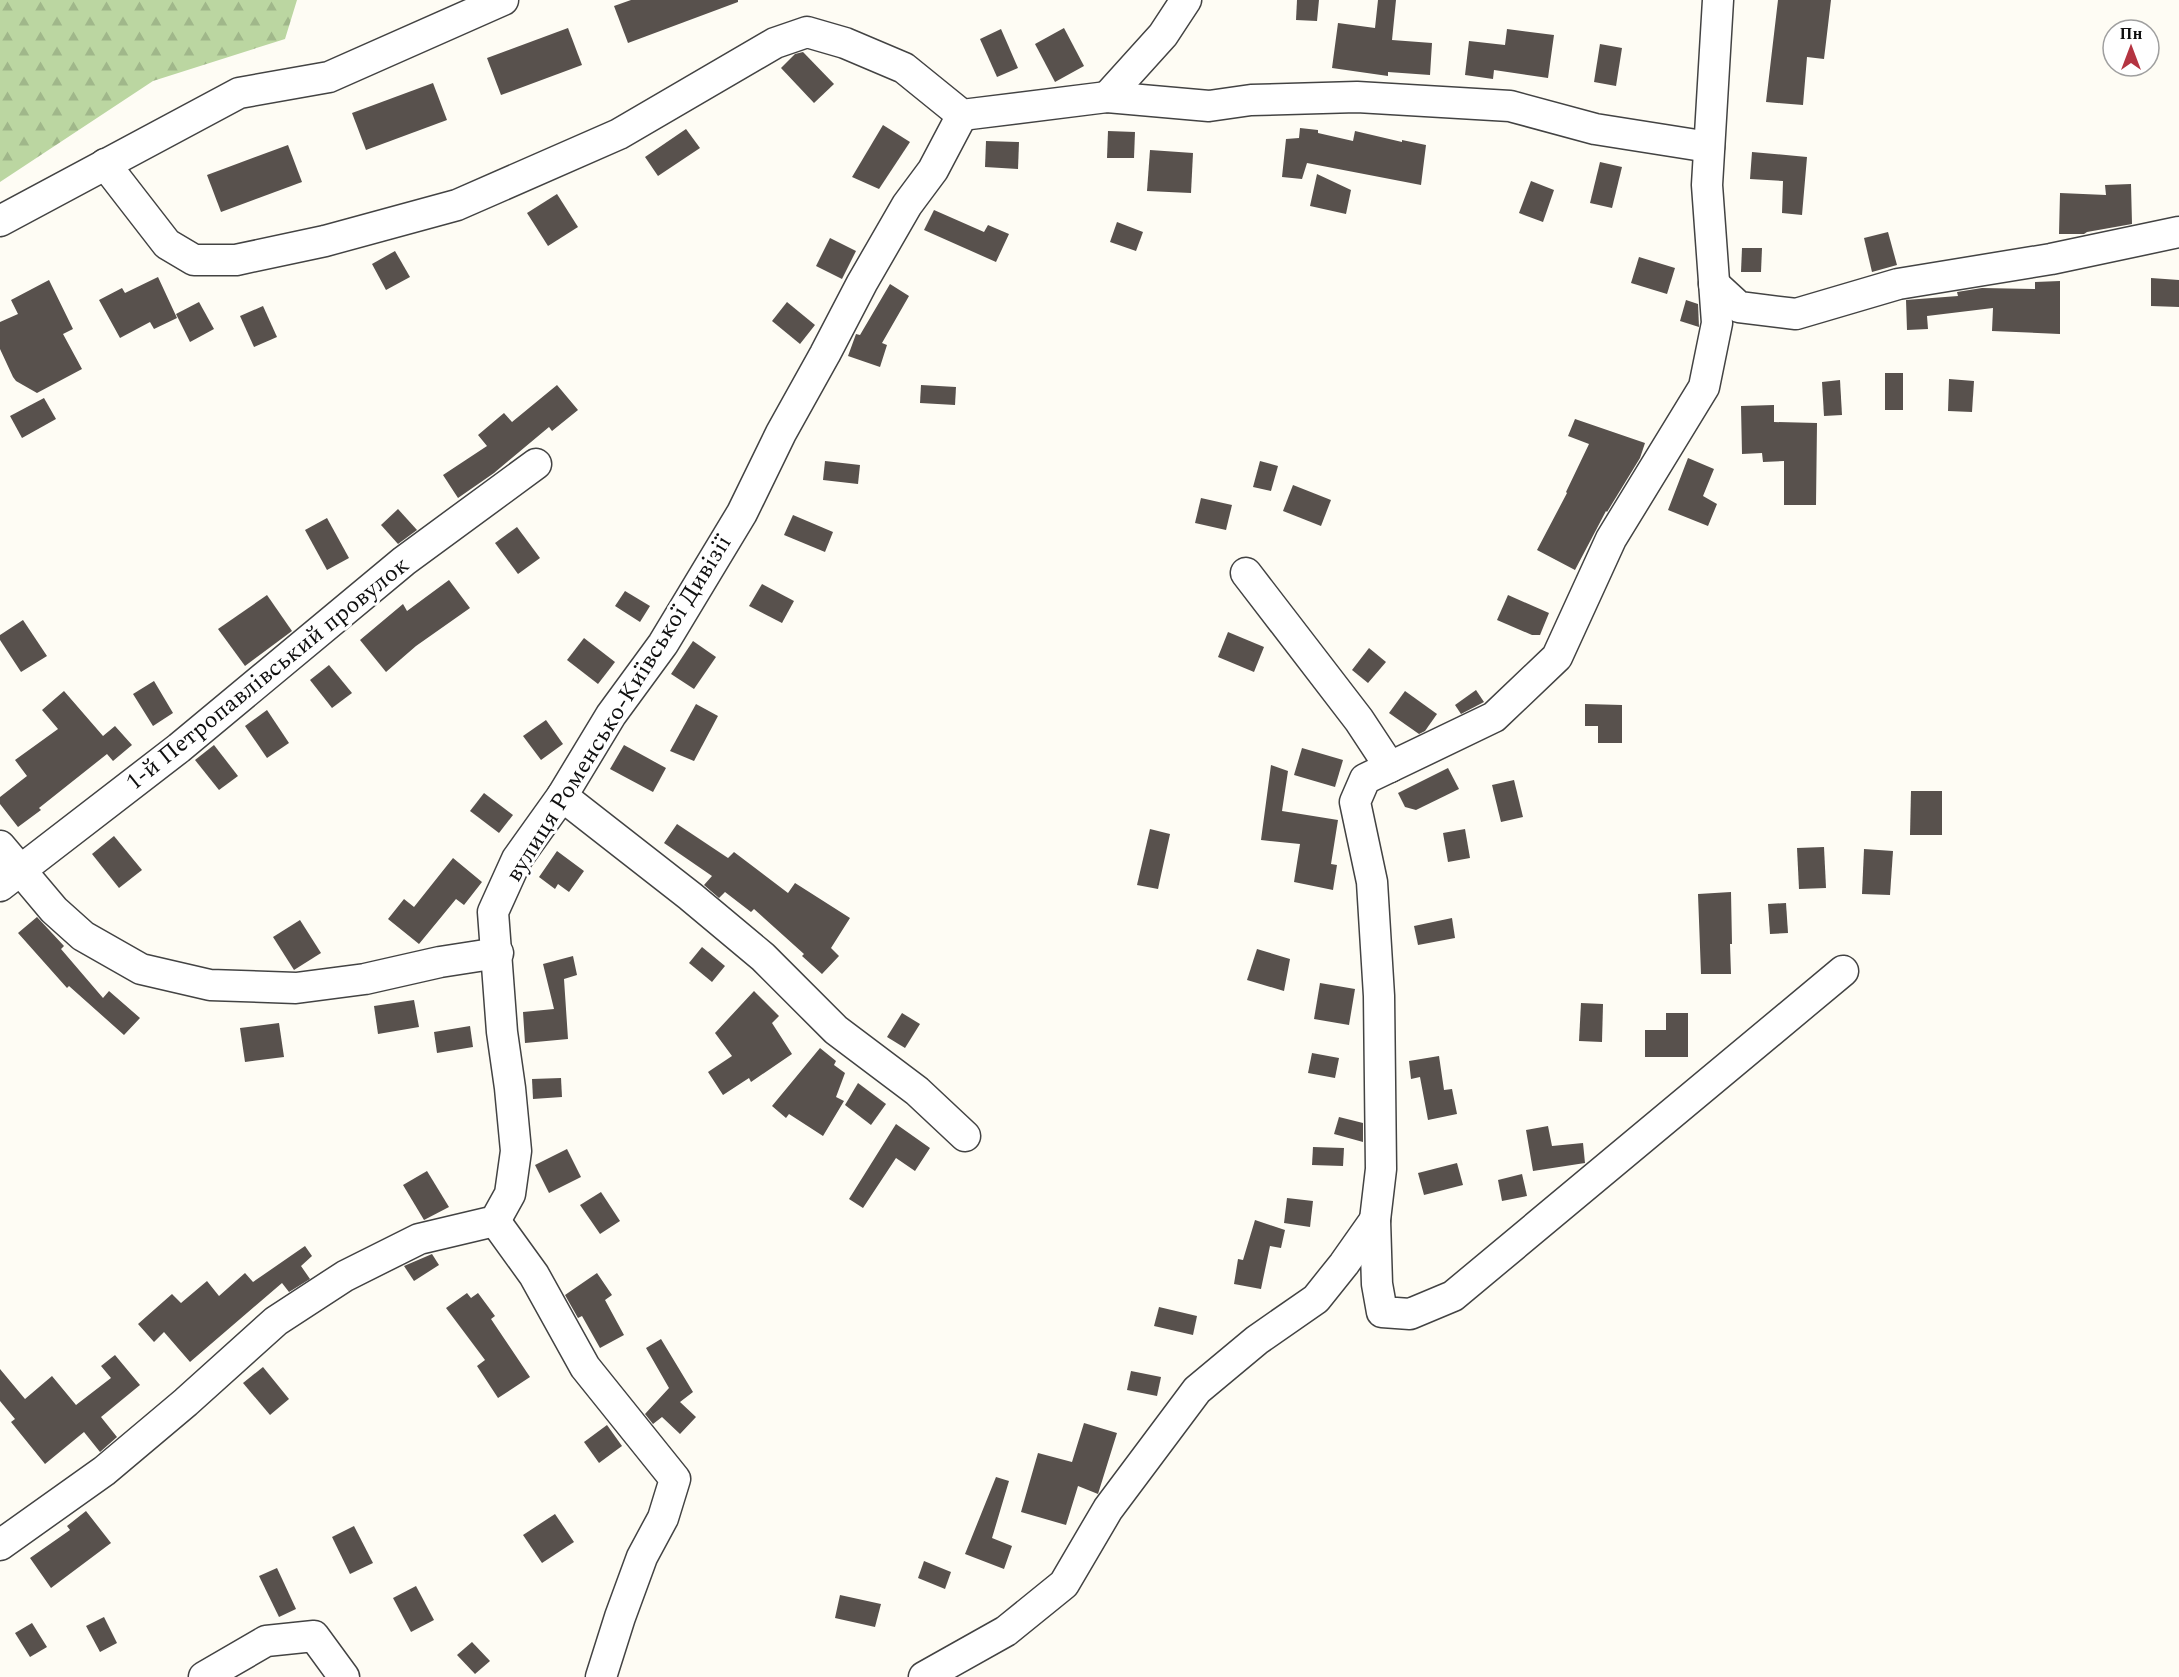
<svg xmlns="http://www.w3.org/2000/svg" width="2179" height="1677" font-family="Spectral,serif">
	<defs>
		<pattern id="forest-firs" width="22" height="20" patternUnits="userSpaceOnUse" patternTransform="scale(1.5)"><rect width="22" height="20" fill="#bbd6a1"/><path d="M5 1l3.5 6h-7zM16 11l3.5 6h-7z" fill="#a0b78a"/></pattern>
	</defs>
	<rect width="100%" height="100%" fill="#fefcf4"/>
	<polygon fill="url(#forest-firs)" points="0,0 297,0 285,39 153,81 0,182"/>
	<g fill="#58514d">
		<polygon points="631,0 738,0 738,2 628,43 614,6"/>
		<polygon points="1297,0 1319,0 1317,21 1296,20"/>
		<polygon points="1378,0 1396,0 1392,40 1432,43 1430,75 1388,72 1388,76 1332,68 1338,23 1375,28"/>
		<polygon points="1778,0 1831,0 1824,59 1807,57 1803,105 1766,102"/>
		<polygon points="568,28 582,65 501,95 487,58"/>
		<polygon points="1064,28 1084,66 1055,82 1035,44"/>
		<polygon points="1001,29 1018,68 997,77 980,39"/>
		<polygon points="1507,29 1554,35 1548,78 1494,70 1493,79 1465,75 1469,41 1505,45"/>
		<polygon points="1600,44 1622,48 1616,86 1594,82"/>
		<polygon points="803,52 834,84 814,103 781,68 795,54"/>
		<polygon points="433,83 447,120 366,150 352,113"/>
		<polygon points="883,125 910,142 879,189 852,177"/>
		<polygon points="1300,128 1318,130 1318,133 1353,141 1355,131 1402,142 1402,140 1426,145 1421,185 1307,163 1302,179 1282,177 1286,139 1299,138"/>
		<polygon points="686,129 700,148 658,176 645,157"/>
		<polygon points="1108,131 1135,132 1134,158 1107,158"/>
		<polygon points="986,141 1019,142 1018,169 985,167"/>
		<polygon points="288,145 302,182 221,212 207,175"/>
		<polygon points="1150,150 1193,153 1191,193 1147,191"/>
		<polygon points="1752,152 1807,157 1802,215 1782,213 1783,181 1750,179"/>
		<polygon points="1600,162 1622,167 1612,208 1590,203"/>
		<polygon points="1317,174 1351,190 1346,214 1310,206"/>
		<polygon points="1531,181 1554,190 1543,222 1519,213"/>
		<polygon points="2131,184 2132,224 2087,232 2084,234 2059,234 2060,193 2106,195 2105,185"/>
		<polygon points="557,194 578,227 548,246 527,213"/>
		<polygon points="934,210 984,232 988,225 1009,234 996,262 924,230"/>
		<polygon points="1117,222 1143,232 1136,251 1110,242"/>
		<polygon points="1888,232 1897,265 1872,272 1864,238"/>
		<polygon points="830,238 856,251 842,279 816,266"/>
		<polygon points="1742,248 1762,248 1761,272 1741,272"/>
		<polygon points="395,251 410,277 386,290 372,264"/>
		<polygon points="1639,257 1675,268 1667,294 1631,283"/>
		<polygon points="158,277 177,318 154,329 150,322 120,338 99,300 122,288 125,293"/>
		<polygon points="2151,278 2179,280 2179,307 2151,306"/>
		<polygon points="49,280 73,329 63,334 82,369 37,393 16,381 13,377 0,349 0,322 18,314 11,300"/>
		<polygon points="2060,281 2060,334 1992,331 1993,308 1927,316 1928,329 1907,330 1906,300 1958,296 1957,292 1982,288 2035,289 2035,282"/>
		<polygon points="890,284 909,296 882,343 887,345 880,367 848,356 856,334 860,335"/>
		<polygon points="1686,300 1698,304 1699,327 1680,321"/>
		<polygon points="199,302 214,329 190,342 176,314"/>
		<polygon points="787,302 815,325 800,344 772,321"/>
		<polygon points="263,306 277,337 254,347 240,316"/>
		<rect x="1885" y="373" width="18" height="37"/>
		<polygon points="1949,379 1974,381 1972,412 1948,411"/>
		<polygon points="1840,380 1842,415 1824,416 1822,382"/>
		<polygon points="557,385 578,410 552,431 549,427 494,473 458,498 443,475 487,446 478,435 504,413 512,422"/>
		<polygon points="921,385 956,387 955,405 920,403"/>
		<polygon points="44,398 56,419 22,438 10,416"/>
		<polygon points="1774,405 1774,422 1817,423 1816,505 1784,505 1784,461 1763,462 1762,453 1742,454 1741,406"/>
		<polygon points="1575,419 1645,443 1640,458 1607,512 1606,511 1575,570 1537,550 1567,493 1566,492 1589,444 1568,436"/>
		<polygon points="1688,458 1714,469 1703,496 1717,504 1708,526 1668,510"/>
		<polygon points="825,461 860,465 858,484 823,480"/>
		<polygon points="1260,461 1278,466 1271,491 1253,487"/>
		<polygon points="1293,485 1331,500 1321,526 1283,511"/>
		<polygon points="1201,498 1232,505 1226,530 1195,523"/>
		<polygon points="398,509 417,530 398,544 381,525"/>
		<polygon points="793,515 833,532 825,552 784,535"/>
		<polygon points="327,518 349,558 327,570 305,530"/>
		<polygon points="517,527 540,558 518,574 495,543"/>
		<polygon points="449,580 470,608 416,646 386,672 360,640 403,604 407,611"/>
		<polygon points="762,584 794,601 782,623 749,606"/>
		<polygon points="625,591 650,606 640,622 615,606"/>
		<polygon points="267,595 292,631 245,666 218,629"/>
		<polygon points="1508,595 1549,613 1540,635 1532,635 1497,620"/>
		<polygon points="23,620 47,656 21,672 0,640 0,635"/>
		<polygon points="1228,632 1264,647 1254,672 1218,657"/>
		<polygon points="584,638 615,662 598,684 567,660"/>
		<polygon points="693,641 716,657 694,689 671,674"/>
		<polygon points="1369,648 1386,662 1368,683 1352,670"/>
		<polygon points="329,665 352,693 332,708 310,680"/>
		<polygon points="154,681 173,713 153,726 133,694"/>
		<polygon points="1476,690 1484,702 1461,714 1455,705"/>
		<polygon points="64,691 103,736 115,726 132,745 113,761 107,754 39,808 41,810 18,827 0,804 0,797 27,776 15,760 58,729 42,710"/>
		<polygon points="1405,691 1437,714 1425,731 1419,734 1389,713"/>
		<polygon points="696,704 718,716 694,761 670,751"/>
		<polygon points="1585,704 1622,705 1622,743 1598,743 1598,726 1585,726"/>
		<polygon points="267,710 289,743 267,758 245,726"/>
		<polygon points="546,720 563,744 541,760 523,736"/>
		<polygon points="214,745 238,776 219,790 195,760"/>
		<polygon points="624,745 666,768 653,792 610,769"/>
		<polygon points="1302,748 1343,760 1335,787 1294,775"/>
		<polygon points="1271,765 1288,771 1282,811 1338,820 1331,864 1337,865 1333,890 1294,882 1300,844 1261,840"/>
		<polygon points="1448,768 1459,789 1416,810 1405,807 1398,793"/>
		<polygon points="1514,780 1523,817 1501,822 1492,785"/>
		<polygon points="1911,791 1942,791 1942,835 1910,835"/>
		<polygon points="484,793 513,815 499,833 470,811"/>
		<polygon points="677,824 728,858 734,852 788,893 795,883 850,918 831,948 839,956 822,974 802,956 804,954 754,909 751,912 725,892 719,898 704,885 712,876 664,843"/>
		<polygon points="1150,829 1170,834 1158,889 1137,885"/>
		<polygon points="1465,829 1470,858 1448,862 1443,833"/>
		<polygon points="114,836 142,870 119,888 92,854"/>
		<polygon points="1824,847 1826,888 1799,889 1797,848"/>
		<polygon points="1864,849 1893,851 1890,895 1862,894"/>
		<polygon points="557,851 584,871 569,892 558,884 555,889 539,877"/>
		<polygon points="453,858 482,882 464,905 456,899 419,944 388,919 404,899 414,907"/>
		<polygon points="1731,892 1732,944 1730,944 1731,974 1701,974 1698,894"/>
		<polygon points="1786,903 1788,933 1770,934 1768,904"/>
		<polygon points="37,917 64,946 61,949 103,998 109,991 140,1018 124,1035 69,986 67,988 18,933"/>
		<polygon points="1452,918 1455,938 1418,945 1414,926"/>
		<polygon points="300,920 321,953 294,970 273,937"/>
		<polygon points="702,947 725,966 712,982 689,963"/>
		<polygon points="1257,949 1290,959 1284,991 1247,980"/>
		<polygon points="573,956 577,975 564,979 568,1039 525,1043 523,1012 554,1009 543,964"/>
		<polygon points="1320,983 1355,989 1349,1025 1314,1019"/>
		<polygon points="754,991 779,1016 772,1023 792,1054 751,1082 749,1078 723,1095 708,1072 732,1056 715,1033"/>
		<polygon points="414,1000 419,1027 378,1034 374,1006"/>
		<polygon points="1581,1003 1603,1004 1602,1042 1579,1041"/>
		<polygon points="902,1013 920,1024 905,1048 887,1037"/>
		<polygon points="1666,1013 1688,1013 1688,1057 1645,1057 1645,1030 1666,1030"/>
		<polygon points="279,1023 284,1057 245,1062 240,1028"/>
		<polygon points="470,1026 473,1047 437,1053 434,1032"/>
		<polygon points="820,1048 836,1061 834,1065 845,1073 836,1097 844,1101 823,1136 789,1114 786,1118 772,1106"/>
		<polygon points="1312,1053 1339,1058 1335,1078 1308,1073"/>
		<polygon points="1439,1056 1444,1090 1452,1089 1457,1114 1428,1120 1420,1077 1411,1079 1409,1061"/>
		<polygon points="561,1078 562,1097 533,1099 532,1079"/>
		<polygon points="858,1083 886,1104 871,1125 845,1105"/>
		<polygon points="1339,1117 1363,1123 1363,1142 1334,1134"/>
		<polygon points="896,1124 930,1148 915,1171 896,1158 863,1208 849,1199"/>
		<polygon points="1548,1126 1552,1146 1583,1143 1585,1163 1533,1171 1526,1130"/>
		<polygon points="1313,1147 1344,1148 1343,1166 1312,1165"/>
		<polygon points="567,1149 581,1177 549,1193 535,1165"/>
		<polygon points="1457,1163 1463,1185 1424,1195 1418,1173"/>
		<polygon points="427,1171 449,1207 424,1220 403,1185"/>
		<polygon points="1522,1174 1527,1196 1502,1201 1498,1180"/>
		<polygon points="601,1192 620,1221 600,1234 580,1205"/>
		<polygon points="1287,1198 1313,1201 1310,1227 1284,1223"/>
		<polygon points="1255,1220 1285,1230 1281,1248 1270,1246 1261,1289 1234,1284 1238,1259 1243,1260"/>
		<polygon points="305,1246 312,1256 301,1266 310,1279 289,1292 282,1283 190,1362 164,1332 154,1342 138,1324 172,1294 181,1303 207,1281 219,1296 245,1273 253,1282"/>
		<polygon points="432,1254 439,1265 414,1281 404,1266"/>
		<polygon points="597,1273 612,1295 605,1300 624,1335 600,1348 582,1316 578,1318 565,1295"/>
		<polygon points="467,1293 471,1298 478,1293 495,1316 491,1319 530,1377 498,1398 477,1366 485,1360 446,1308"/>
		<polygon points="1159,1307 1197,1316 1193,1335 1154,1326"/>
		<polygon points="661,1339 693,1392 680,1402 696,1417 680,1434 662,1417 653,1424 645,1414 669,1388 646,1348"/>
		<polygon points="115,1355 140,1385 101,1417 117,1437 100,1452 84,1432 45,1464 11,1422 15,1419 0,1401 0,1369 25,1399 52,1376 76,1405 111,1378 101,1366"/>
		<polygon points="263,1367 289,1399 270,1415 243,1383"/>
		<polygon points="1131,1371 1161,1377 1157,1396 1127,1390"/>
		<polygon points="1084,1423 1117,1433 1098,1494 1078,1486 1066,1525 1021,1512 1038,1453 1072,1462"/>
		<polygon points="607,1425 622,1446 599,1463 584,1442"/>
		<polygon points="996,1477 1009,1481 992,1538 1012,1546 1004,1569 965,1554"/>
		<polygon points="86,1511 111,1543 51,1588 30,1558 70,1530 67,1526"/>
		<polygon points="555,1514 574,1542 542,1563 523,1535"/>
		<polygon points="354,1526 373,1563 350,1574 332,1537"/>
		<polygon points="924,1561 951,1572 945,1589 918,1578"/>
		<polygon points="277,1568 296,1609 279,1617 259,1576"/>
		<polygon points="416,1586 434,1620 411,1632 393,1598"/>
		<polygon points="840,1595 881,1604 875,1627 835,1618"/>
		<polygon points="104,1617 117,1643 100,1652 86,1626"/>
		<polygon points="32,1623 47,1647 30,1657 15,1633"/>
		<polygon points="472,1642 490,1661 475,1674 457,1655"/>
	</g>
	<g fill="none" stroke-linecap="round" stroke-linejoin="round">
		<defs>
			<g id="minor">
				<polyline points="1718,0 1707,185 1717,323 1704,387 1611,539 1557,657 1494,717 1365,779 1355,802 1372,882 1379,996 1381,1169 1375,1220 1377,1284 1382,1312 1410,1314 1453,1296 1843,971"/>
				<polyline points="1107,97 1163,35 1186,0"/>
				<polyline points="105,164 167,244 194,260 236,260 325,241 457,205 619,134 775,43 807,32 845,43 904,68 962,115 1107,97 1209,106 1251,100 1357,97 1510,106 1595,129 1709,147"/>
				<polyline points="0,221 239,93 329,77 503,0"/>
				<polyline points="1714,284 1739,307 1796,314 1898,284 2051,259 2179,232"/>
				<polyline points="1246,573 1359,720 1390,767"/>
				<polyline points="562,796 690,896 763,957 836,1030 917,1091 965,1136"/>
				<polyline points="0,846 54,910 83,936 141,969 210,985 296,988 365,979 440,962 498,953"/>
				<polyline points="0,886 179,748 404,561 536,464"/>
				<polyline points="495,1221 534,1275 585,1367 675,1479 663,1518 642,1557 620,1617 601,1677"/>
				<polyline points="0,1545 104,1471 186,1402 276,1321 345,1276 419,1239 495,1221 510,1194 516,1151 510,1088 502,1032 493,912 517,859 562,796 611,715 663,644 742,513 781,433 825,354 862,283 907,205 933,170 962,115"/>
				<polyline points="204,1677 266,1641 314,1636 344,1677"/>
				<polyline points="924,1677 1006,1631 1064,1584 1108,1509 1197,1390 1257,1340 1316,1299 1344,1264 1375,1220"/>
			</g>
		</defs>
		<use href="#minor" stroke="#434343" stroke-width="33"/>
		<use href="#minor" stroke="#fff" stroke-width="30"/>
	</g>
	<g text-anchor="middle" stroke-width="6" stroke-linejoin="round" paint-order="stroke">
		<g font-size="24" fill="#101010" stroke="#fff">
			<text transform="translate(267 673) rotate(-39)" y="8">1-й Петропавлівський провулок</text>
			<text transform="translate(618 708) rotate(-58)" y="8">вулиця Роменсько-Київської Дивізії</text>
		</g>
	</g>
	<g transform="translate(2131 48)"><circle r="28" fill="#ffffff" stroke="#9f9f9f" stroke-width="1.5"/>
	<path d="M0-4.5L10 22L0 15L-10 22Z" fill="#b43441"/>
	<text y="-9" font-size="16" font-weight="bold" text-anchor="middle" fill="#101010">Пн</text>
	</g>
</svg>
